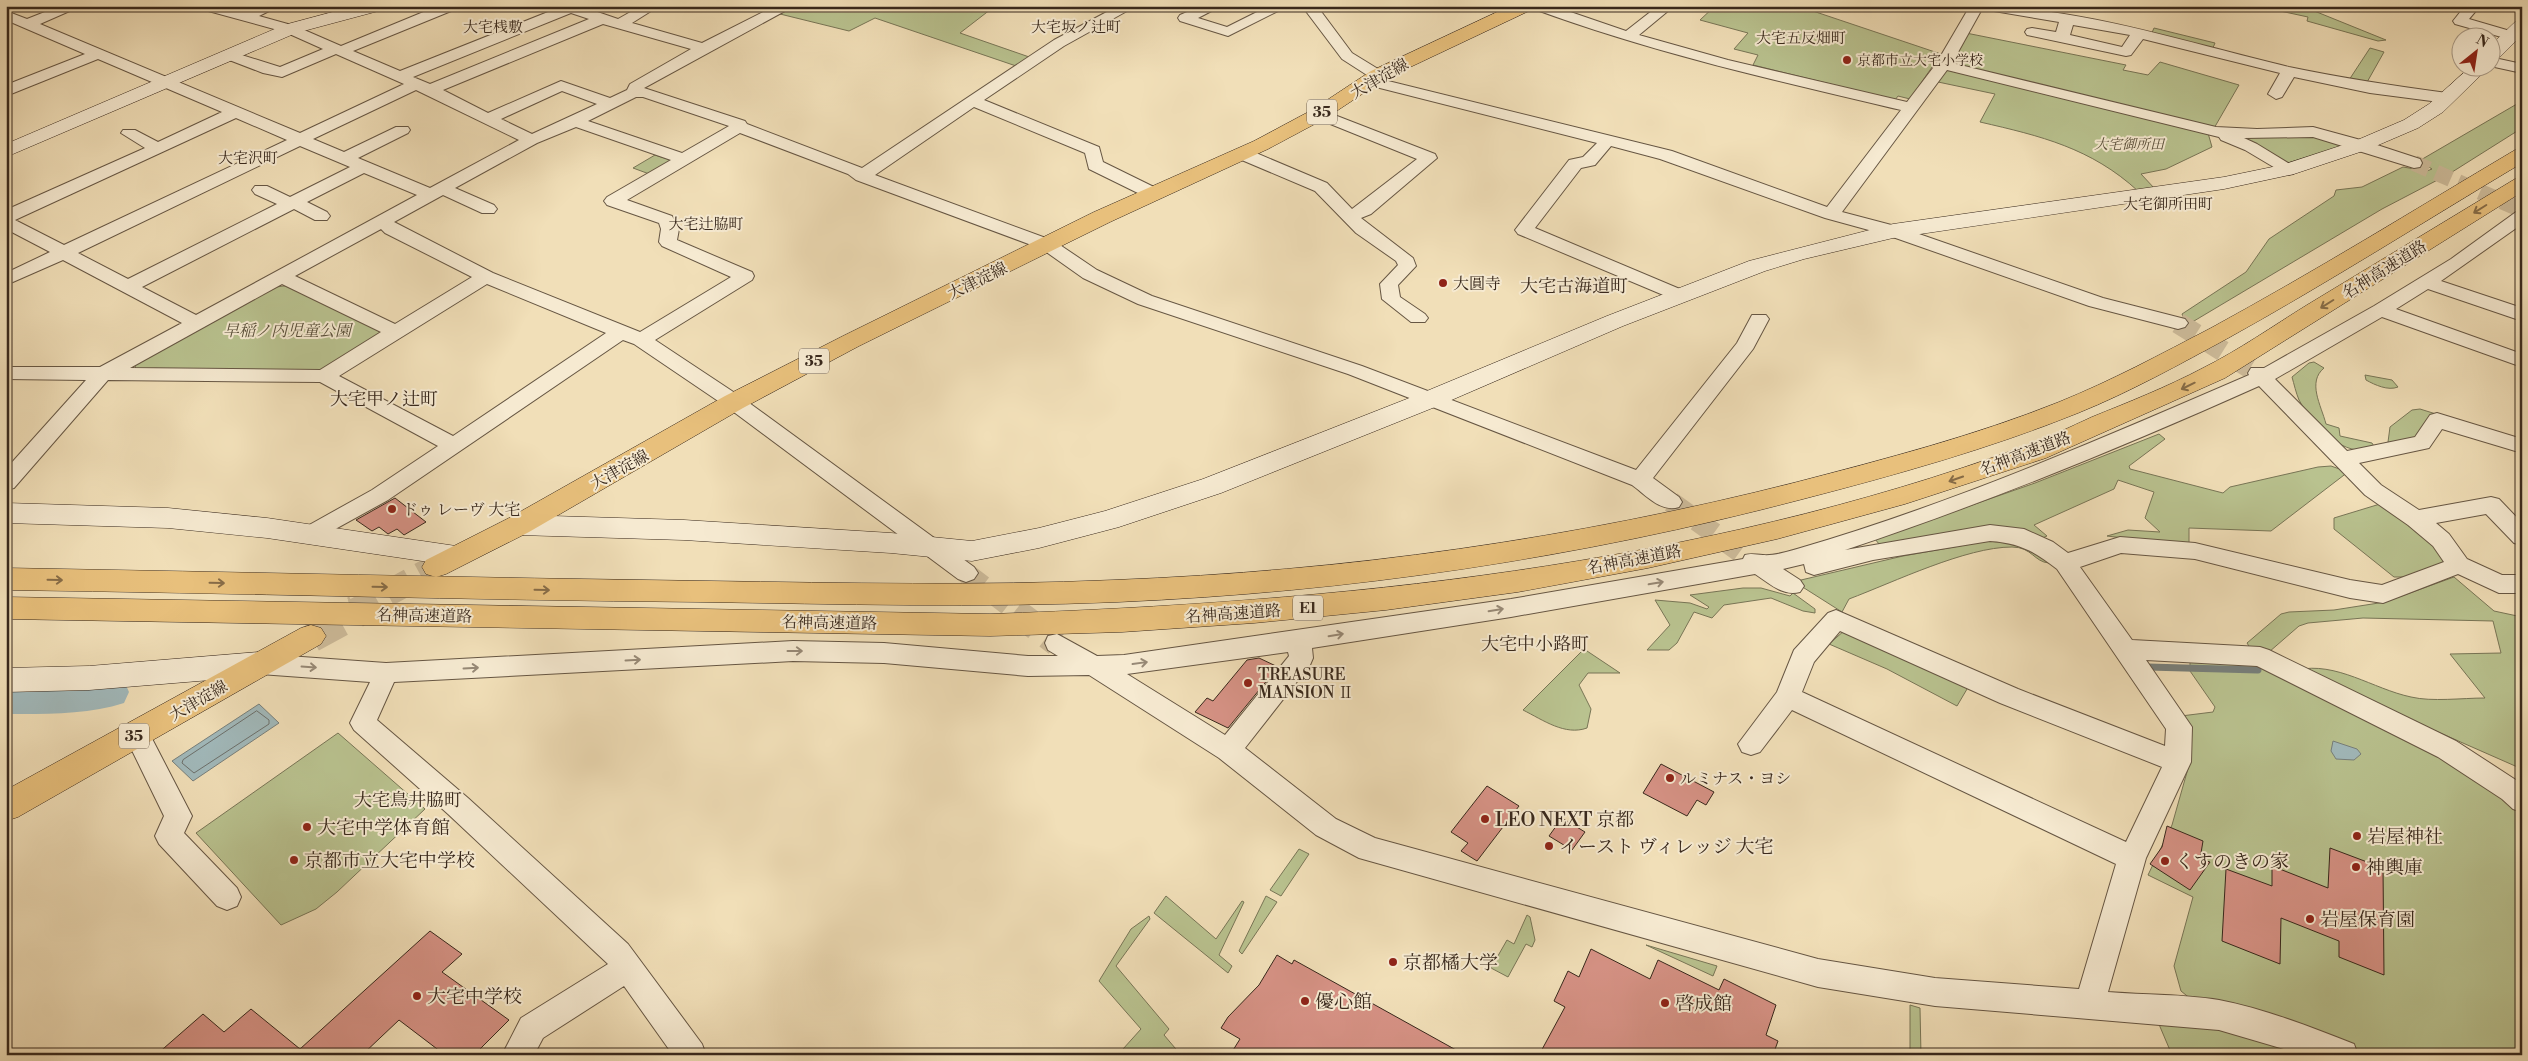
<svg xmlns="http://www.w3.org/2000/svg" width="2528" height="1061" font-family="'Libre Bodoni','Noto Serif JP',serif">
	<rect width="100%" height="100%" fill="#f1dfb8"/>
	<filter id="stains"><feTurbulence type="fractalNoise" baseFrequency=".004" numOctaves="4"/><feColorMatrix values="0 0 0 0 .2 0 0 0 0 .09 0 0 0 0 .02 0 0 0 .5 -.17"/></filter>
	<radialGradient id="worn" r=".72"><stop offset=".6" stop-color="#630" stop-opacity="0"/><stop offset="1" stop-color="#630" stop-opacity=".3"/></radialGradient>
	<g fill="#b9c28f" stroke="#787556">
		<polygon points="795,6 995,6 960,33 1035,59 1022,68 875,18 849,31 780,14"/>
		<polygon points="1715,6 1798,6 1941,54 1910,99 1898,96 1895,100 1753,65 1758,55 1734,49 1748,33 1700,20"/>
		<polygon points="2257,6 2302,6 2386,40 2378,41 2307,21 2308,17"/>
		<polygon points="2154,28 2215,43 2212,50 2151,35"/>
		<polygon points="1966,33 2126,65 2123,70 2148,75 2160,62 2239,85 2213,130 1951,63"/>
		<polygon points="2370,48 2384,52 2366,84 2349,80"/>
		<path d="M1944,70H1956L2208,133L2212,147L2166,169L2141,174L2155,189L2138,191C2091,148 2041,136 1980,122L1995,94L1938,82Z"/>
		<polygon points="2522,101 2522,128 2449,174 2382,209 2194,321 2184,319 2182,314 2246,272 2269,239 2334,196 2336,190 2362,187 2403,167 2427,171 2432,169 2419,161"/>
		<polygon points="2319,134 2351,144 2284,164 2236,137"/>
		<polygon points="655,155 671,160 652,175 633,168"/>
		<polygon points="291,285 385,331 328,371 136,370 135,365 276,287"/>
		<path d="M2314,362L2324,368C2307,382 2321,405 2326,424L2339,428L2340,436L2372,443L2375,448C2344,460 2313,425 2299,400C2296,393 2294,384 2292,377L2309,363Z"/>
		<path d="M2365,375L2392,380L2398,387C2388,391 2375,385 2366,380Z"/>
		<polygon points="2420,409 2436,414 2419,441 2396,445 2388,442 2390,427 2412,410"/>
		<path d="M2159,434L2165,439L2129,466L2130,469L2223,493L2230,487L2318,467L2331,466L2348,472L2271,531L2189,528V546L2107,536L2128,530L2160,532L2145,518L2154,492L2118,480L2114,489L2034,525L2047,536L2040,539C2021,530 2005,526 1984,527L1886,546L1879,544L1875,539L2035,483Z"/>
		<polygon points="2380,504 2438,547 2444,555 2444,563 2407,577 2394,577 2334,529 2334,518"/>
		<path d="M1999,539L2021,542L2049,563C2034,562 2032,547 2012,547C1966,547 1894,582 1849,599L1842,612L1801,586V580L1903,556Z"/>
		<path d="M2454,577L2494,611L2522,617V769L2297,670C2336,661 2373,689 2411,697C2432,702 2462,698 2485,698L2450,654L2501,653L2493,621L2363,618L2308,623L2299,626L2269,652L2252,651L2247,643L2281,614L2289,612L2334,610L2385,602Z"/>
		<polygon points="1743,588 1761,588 1790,596 1793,593 1815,609 1815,613 1803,611 1771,598 1724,605 1712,618 1694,612 1677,643 1669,650 1647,650 1670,625 1655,600 1690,603 1707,609 1709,607 1690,595"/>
		<polygon points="1845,630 1970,684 1957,706 1887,669 1829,644"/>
		<path d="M1584,649L1620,673H1588L1579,685L1591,709L1587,728C1565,736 1543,720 1523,710Z"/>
		<polygon points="2190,662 2251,662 2430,746 2522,810 2522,1055 2357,1055 2197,1004 2181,991 2174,966 2193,897 2148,875 2172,825 2189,765 2181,716 2213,712 2215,707 2190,671"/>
		<polygon points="338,733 425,809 337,892 316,909 281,925 196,833"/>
		<polygon points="1299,849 1309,854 1281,896 1270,890"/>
		<polygon points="1166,896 1216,939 1242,901 1244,902 1219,955 1232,966 1228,973 1154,913"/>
		<polygon points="1266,896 1277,902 1242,954 1239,951"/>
		<polygon points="1527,915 1530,917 1535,940 1532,947 1526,944 1508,977 1491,968 1507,940 1514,944"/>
		<polygon points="1149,916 1150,919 1116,966 1169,1029 1164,1035 1181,1055 1129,1055 1123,1049 1141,1029 1099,981 1131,929"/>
		<polygon points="1646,945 1717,966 1713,976"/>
		<polygon points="1910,1005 1920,1008 1921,1055 1910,1055"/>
		<polygon points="2158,1022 2244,1027 2312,1055 2172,1055"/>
	</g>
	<g fill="#a1b9bb" stroke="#777f7b">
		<polygon points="259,704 279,723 193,781 172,761"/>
		<polygon points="2333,741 2357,749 2361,754 2354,760 2336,759 2331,751"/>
	</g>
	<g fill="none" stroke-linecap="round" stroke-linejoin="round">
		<polygon stroke="#6c706c" stroke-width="1" points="257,711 269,720 269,724 194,773 182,763 183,760"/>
		<polyline stroke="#777f7b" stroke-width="7" points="2148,667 2258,670"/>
		<path fill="#a1b9bb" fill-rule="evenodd" d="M110,676L124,681L129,692L124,703C87,715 45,714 6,714V682H47Z"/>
	</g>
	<g fill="#d69285" stroke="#38281c">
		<polygon points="395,498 426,522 404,535 397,529 388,534 379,527 372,531 356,520"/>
		<polygon points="1259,658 1278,667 1228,728 1195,712 1207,698 1213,701 1247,660"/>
		<polygon points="1661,764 1714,792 1706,805 1697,800 1687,816 1643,793"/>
		<polygon points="1487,786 1519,806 1477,861 1461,851 1468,843 1451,832"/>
		<polygon points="1562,818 1585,832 1572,850 1549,836"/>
		<polygon points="2167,826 2203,841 2200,859 2210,862 2190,890 2150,864 2162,847"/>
		<polygon points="2330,848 2383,868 2384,975 2339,957 2339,941 2281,918 2280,964 2222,941 2226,869 2272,886 2272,866 2328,888"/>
		<polygon points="430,931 462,954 442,972 509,1020 474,1055 445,1055 399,1020 362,1055 156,1055 203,1014 224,1032 251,1009 300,1049"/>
		<polygon points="1591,949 1650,979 1658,960 1719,990 1724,979 1776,1005 1766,1035 1778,1041 1773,1055 1539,1055 1565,1007 1554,1001 1568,971 1579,977"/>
		<polygon points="1277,955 1292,964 1294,960 1465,1055 1230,1055 1240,1039 1221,1028 1228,1017 1259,985"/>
	</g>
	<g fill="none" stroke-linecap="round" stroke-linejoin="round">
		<polyline stroke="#ccba99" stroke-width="16" stroke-dasharray="16 8" stroke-linecap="butt" points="2414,163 2522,210"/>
		<g stroke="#ccba99" stroke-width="21" stroke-dasharray="21 11" stroke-linecap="butt">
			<polyline points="2178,323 2258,373"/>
			<polyline points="1671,502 1747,557"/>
			<polyline points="966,573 1017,612"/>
		</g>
		<polyline stroke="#ccba99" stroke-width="27" stroke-dasharray="27 14" stroke-linecap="butt" points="1015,611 1057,643"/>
		<polyline stroke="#ccba99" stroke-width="26" stroke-dasharray="26 12" stroke-linecap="butt" points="354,612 436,567"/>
		<polyline stroke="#ccba99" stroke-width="33" stroke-dasharray="33 17" stroke-linecap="butt" points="311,636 357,611"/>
		<defs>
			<g id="street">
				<path d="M60,6H81L40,24L300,133L404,84L336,54L282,77L263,73L224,58L222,55L229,51L280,67L323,49L285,32L201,9L199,6H223L244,12L259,6H279L259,16L295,26L341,46L438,6H458L456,9L353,51L400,71L563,6H580L618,19L641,6H659L632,23L702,43L775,6H794L644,88L745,121L747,124L862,168L1054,40L1118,6H1136L1064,46L984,100L1099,147L1103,162L1160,190L1163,194L1160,198H1148L1089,169L1085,153L974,107L875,175L1054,241L1097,270L1152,296L1362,366L1636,470L1737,343L1752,315H1766L1769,319L1753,349L1653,478L1679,497L1682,502L1679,507C1661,513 1646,495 1632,485L1348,374L1138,304L1083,278L1042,249L856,180L848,174L740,133L627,200L672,216L679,229L677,240L752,272L754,276L752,280L655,340L741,397L974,567L978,573L974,579L966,582L958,579L727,407L634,344L623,340L388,500L310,543L302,541L299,535L302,529L372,490L438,446L320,382L108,380L14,488L6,490V469L86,380L6,379V367H100L182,323L63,260L6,285V273L50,252L6,229V210L145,148L121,133L123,130H135L158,142L222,112L98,59L6,96V85L85,54L6,20V11L27,19ZM571,13L589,19L430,84L413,77ZM603,24L691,49L630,84L627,90L610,98L561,81L488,113L443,90ZM416,90L519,140L430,188L358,158L408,133L410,130L408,127H396L344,152L313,139ZM562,91L597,104L532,134L501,119ZM636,97H643L729,126L682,153L588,121ZM236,118L287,140L64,245L15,220ZM576,127L671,160L607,197L604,201L607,205L659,223L661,229L659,242L662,246L731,277L640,332L493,273L394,222L443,195L482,213H494L497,209L494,205L455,188L537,143ZM300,146L350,167L290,197L267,186H255L252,190L255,194L277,204L128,279L78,253ZM364,173L417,195L196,315L142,287L294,209L315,220H327L330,216L327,212L307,202ZM381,229L385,233L472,277L395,324L295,276ZM282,284L381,332L320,370L130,368ZM487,284L606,333L453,436L339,376Z"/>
				<polygon points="1201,6 1221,6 1198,18 1227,27 1269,6 1288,6 1228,36 1180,21 1178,18 1180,15"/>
				<path d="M1302,6H1317L1352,53L1383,72L1386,75L1380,79L1672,151L1827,207L1901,110C1777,81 1654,53 1534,9L1532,6H1553L1626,31L1658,6H1674L1639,35L1728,60L1907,102L1936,64L1970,6C2079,6 2183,42 2289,67C2342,78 2394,86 2447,93L2455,98L2447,103L2370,93L2294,77L2282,97L2276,99L2268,94L2280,73L2143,39L2131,55L2126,56L2032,36L2027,35L2025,32L2027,29L2032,28L2056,32L2059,22L1982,9L1952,63L2216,127L2257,129L2313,127L2368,142L2420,159L2422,163L2420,167L2414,168L2313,137L2244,138L2257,144L2293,166L2295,170L2293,174L2287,175L2245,150L2221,140L2219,137L1947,70L1842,212L1899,227L2103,298L2185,319L2188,323L2185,327L2178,329L2089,306L1887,235L1825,218L1660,159L1611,146L1595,165L1581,168L1535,228L1687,292L1689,296L1687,300L1680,302L1518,234L1515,230L1569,160L1583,157L1597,143L1364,84L1361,81L1364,78L1370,77L1342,59ZM2073,25L2130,35L2122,47L2070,35Z"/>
				<polygon points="2465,6 2480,6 2469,19 2517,33 2519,36 2512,40 2455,24 2453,21"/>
				<polygon points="2490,57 2522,64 2522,73 2490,66"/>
				<polygon points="1319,109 1435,154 1437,158 1371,214 1361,218 1413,258 1416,266 1398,285 1400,297 1425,314 1428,318 1425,322 1411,322 1382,299 1380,284 1398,265 1396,261 1356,233 1315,191 1237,158 1235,154 1237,150 1249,150 1327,183 1352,209 1417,159 1313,117 1311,114"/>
				<path d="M2522,211V224L2441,281L2522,308V321L2428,289L2396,309L2522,354V367L2382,317L2275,379L2347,451L2415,437L2430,415L2437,413L2522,439V453L2442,429L2429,448L2359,463L2381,485L2419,510L2491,497L2499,499L2522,523V545L2514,543L2486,514L2436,523L2449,534L2467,559L2502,575H2522V593H2499L2458,574L2383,603L2350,598L2195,559L2121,553L2080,567L2132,640L2260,647L2269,650L2456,741L2522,784V812L2513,809L2502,799L2438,757L2257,666L2146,660L2192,727L2191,762L2146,858L2108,992C2145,995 2183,994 2219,1000C2265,1009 2311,1027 2354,1044L2358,1055H2304L2219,1030L1935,1006L1818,987L1359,858L1316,835L1219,758L1089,675L1028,676L884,663L793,661L394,682L377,720L468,798L628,944L702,1044L706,1055H673L624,986L543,1038L534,1055H502L521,1018L608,964L448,814L354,730L350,723L370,682L260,674L251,671L248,664L251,657L260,654L386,663L793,641L884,643L1028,656H1058L1048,650L1045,643L1048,636L1057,634L1097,656L1124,655L1511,599L1743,559L1745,555C1753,553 1756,555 1763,555C1773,556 1787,552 1797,549C1952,504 2101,439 2249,375L2248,373L2251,368H2264L2374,306L2451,259L2516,212ZM2259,386L2365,495L2408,525L2433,546L2444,562L2382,585L2350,580L2195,543L2120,537L2068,553L2053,542L2024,529L1990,525L1845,550C1986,503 2123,447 2259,386ZM1990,541C2019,543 2034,551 2057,569L2166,729L2165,746L2018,689L1836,610L1828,613L1794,650L1777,692L1738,744L1742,752L1751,755L1760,752L1792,710L2116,864L2079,989L1935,978L1818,959L1375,838L1336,819L1245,748L1310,665L1313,658L1312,648L1511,617L1755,574C1769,583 1783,597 1800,592L1804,586L1800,580L1783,569L1804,564L1806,572L1814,575L1873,560ZM1840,631L2000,703L2162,767L2126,842L1802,692L1814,662ZM1288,652L1289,656L1225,735L1127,674Z"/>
				<polygon points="137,723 146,727 192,816 184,833 237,888 241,897 237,906 227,910 217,906 159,844 155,836 164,816 124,734 128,727"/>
			</g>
			<g id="secondary">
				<polygon points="355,6 384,6 382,10 296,33 6,157 6,144 284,25"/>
				<polygon points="2522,20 2522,35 2496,61 2490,62 2490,46 2516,21"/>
				<polygon points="2469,68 2488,68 2443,112 2418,128 2369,149 2294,174 2224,189 1893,238 1804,259 1765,271 1623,326 1440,405 1221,493 1119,527 1039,548 972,561 891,553 684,540 519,535 509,532 505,525 509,518 519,515 684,520 891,533 972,541 1039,528 1105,511 1203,479 1422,393 1607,316 1749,261 1893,224 2224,177 2282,165 2355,141 2404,120 2429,104"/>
				<polygon points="6,503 168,508 267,518 456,546 466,549 470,556 466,563 456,566 267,538 168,528 6,523"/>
				<polygon points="260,652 271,656 275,664 271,672 260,676 89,690 6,692 6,668 89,666"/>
			</g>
			<g id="primary">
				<polygon points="1510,6 1533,6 1531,10 1385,79 1326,118 1268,149 1110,222 859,346 743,408 529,532 446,574 436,577 426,574 422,567 426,560 509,518 725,396 843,336 1094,212 1254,141 1312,110 1371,71"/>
				<polygon points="311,625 321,628 326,636 321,644 18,817 6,821 6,790 301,628"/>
			</g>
			<g id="highway">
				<path d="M2522,148V163C2425,221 2329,282 2230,337C2180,364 2130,392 2078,413C1989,449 1895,475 1803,499C1579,558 1350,592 1118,602C979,608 839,604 700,602C469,600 237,593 6,590V568C241,572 476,578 710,581C845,583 980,586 1114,580C1345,571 1574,539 1797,482C1885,459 1974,436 2059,402C2111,381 2161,354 2211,328C2314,272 2414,210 2515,150Z"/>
				<path d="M2522,177V192L2225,378L2046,458L1905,504L1777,539L1648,568L1518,592L1386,610L1254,623L1122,632L990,636L6,619V597L990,614C1338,602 1696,567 2025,446C2048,438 2070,427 2092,417C2129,402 2167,387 2203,368C2239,350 2273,326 2307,305C2376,263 2446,221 2515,179Z"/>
			</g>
		</defs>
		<use href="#street" stroke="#665643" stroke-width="2"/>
		<use href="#secondary" stroke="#38281c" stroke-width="1"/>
		<use href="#primary" stroke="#38281c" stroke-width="1"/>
		<use href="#highway" stroke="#38281c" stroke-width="1"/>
		<use href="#street" fill="#f6ead1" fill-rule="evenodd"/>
		<use href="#secondary" fill="#f6ead1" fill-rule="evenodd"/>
		<use href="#primary" fill="#e8c07c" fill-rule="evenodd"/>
		<use href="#highway" fill="#e8c07c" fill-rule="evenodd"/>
	</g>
	<defs><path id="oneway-shaft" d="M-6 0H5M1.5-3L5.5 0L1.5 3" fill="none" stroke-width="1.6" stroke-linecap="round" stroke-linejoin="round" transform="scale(1.25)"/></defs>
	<g stroke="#876c47">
		<use href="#oneway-shaft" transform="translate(2480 209) rotate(148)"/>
		<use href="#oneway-shaft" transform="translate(2327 304) rotate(148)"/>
		<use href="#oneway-shaft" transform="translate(2188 386) rotate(154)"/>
		<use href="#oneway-shaft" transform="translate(1956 479) rotate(161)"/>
		<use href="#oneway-shaft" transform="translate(55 580) rotate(1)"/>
		<use href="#oneway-shaft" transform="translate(217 583) rotate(1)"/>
		<use href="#oneway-shaft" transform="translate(380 587) rotate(1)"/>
		<use href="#oneway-shaft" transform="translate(542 590) rotate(1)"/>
	</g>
	<g stroke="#978976">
		<use href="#oneway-shaft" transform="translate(1656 583) rotate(-10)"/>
		<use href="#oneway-shaft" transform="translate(1496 610) rotate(-9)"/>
		<use href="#oneway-shaft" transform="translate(1336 635) rotate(-9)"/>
		<use href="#oneway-shaft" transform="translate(795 651)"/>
		<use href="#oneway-shaft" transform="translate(633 660) rotate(-3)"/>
		<use href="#oneway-shaft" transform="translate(1140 663) rotate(-8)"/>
		<use href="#oneway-shaft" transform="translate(309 667) rotate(4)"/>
		<use href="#oneway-shaft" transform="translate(471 668) rotate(-3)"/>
	</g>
	<g fill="#8f2418" stroke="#f6ead1" stroke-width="2">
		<circle cx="1847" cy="60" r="5"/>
		<circle cx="1443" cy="283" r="5"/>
		<circle cx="392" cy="509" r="5"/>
		<circle cx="1248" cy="683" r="5"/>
		<circle cx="1670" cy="778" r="5"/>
		<circle cx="1485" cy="819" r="5"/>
		<circle cx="307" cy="827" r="5"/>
		<circle cx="2357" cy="836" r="5"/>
		<circle cx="1549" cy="846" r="5"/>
		<circle cx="294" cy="860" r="5"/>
		<circle cx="2165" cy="861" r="5"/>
		<circle cx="2356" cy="867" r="5"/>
		<circle cx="2310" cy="919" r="5"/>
		<circle cx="1393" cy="962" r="5"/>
		<circle cx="417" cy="996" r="5"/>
		<circle cx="1305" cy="1001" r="5"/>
		<circle cx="1665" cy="1003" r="5"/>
	</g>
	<g text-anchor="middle" stroke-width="4" stroke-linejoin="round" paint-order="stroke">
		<g font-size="14" fill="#38281c" stroke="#f6ead1" text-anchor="start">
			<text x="1857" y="65">京都市立大宅小学校</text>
		</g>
		<g font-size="14" font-style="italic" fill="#584e39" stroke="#f6ead1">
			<text x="2129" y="149">大宅御所田</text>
		</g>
		<g font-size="15" fill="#38281c" stroke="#f6ead1">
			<text x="493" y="32">大宅桟敷</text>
			<text x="1076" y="32">大宅坂ノ辻町</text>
			<text x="1801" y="43">大宅五反畑町</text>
			<text x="248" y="163">大宅沢町</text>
			<text x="2168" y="209">大宅御所田町</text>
			<text x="706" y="229">大宅辻脇町</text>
		</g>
		<g fill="#f6ead1" stroke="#716252" stroke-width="1">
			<rect x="1307" y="99.5" width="30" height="25" rx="4"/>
			<rect x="799" y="348.5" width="30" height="25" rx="4"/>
			<rect x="1293" y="595.5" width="30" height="25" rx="4"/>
			<rect x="119" y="723.5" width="30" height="25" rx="4"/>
		</g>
		<g font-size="15" font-weight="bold" fill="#38281c">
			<text x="1322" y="117">35</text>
			<text x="814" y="366">35</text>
			<text x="1308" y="613">E1</text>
			<text x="134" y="741">35</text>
		</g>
		<g font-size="16" fill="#38281c" stroke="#f6ead1">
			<text transform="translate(1379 78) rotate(-30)" y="6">大津淀線</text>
			<text transform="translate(2384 269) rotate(-32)" y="6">名神高速道路</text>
			<text transform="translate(977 280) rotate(-26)" y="6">大津淀線</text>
			<text transform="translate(2025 453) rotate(-21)" y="6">名神高速道路</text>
			<text transform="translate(619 469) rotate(-29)" y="6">大津淀線</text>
			<text transform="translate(1634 559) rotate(-11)" y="6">名神高速道路</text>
			<text transform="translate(1233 613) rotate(-4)" y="6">名神高速道路</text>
			<text transform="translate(424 615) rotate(1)" y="6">名神高速道路</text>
			<text transform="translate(829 622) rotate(1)" y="6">名神高速道路</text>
			<text transform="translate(198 700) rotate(-30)" y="6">大津淀線</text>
		</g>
		<g font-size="16" fill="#38281c" stroke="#f6ead1" text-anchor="start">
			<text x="1453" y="289">大圓寺</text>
			<text x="402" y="515">ドゥ レーヴ 大宅</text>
			<text x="1258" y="680">TREASURE<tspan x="1258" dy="18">MANSION Ⅱ</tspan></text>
			<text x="1680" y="784">ルミナス・ヨシ</text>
		</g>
		<g font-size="16" font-style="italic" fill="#584e39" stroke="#f6ead1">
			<text x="287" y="336">早稲ノ内児童公園</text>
		</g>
		<g font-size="18" fill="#38281c" stroke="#f6ead1">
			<text x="1574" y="292">大宅古海道町</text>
			<text x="384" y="405">大宅甲ノ辻町</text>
			<text x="1535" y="650">大宅中小路町</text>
			<text x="408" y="806">大宅鳥井脇町</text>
		</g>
		<g font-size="19" fill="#38281c" stroke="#f6ead1" text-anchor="start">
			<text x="1495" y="826">LEO NEXT 京都</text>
			<text x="317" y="834">大宅中学体育館</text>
			<text x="2367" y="843">岩屋神社</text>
			<text x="1559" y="853">イースト ヴィレッジ 大宅</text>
			<text x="304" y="867">京都市立大宅中学校</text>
			<text x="2175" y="868">くすのきの家</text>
			<text x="2366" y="874">神輿庫</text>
			<text x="2320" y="926">岩屋保育園</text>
			<text x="1403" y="969">京都橘大学</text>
			<text x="427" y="1003">大宅中学校</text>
			<text x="1315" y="1008">優心館</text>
			<text x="1675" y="1010">啓成館</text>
		</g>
	</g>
	<rect width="2528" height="1061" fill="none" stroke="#f1dfb8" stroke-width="25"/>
	<rect x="8" y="8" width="2513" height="1046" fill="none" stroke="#38281c" stroke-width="2.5"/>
	<rect x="12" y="12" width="2503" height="1036" fill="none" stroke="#38281c"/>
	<g transform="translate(2476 52) rotate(30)"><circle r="24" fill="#f6ead1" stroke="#aa9c89"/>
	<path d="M0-4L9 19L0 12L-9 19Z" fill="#8f2418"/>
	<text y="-8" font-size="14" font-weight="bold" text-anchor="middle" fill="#38281c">N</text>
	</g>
	<rect width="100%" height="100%" filter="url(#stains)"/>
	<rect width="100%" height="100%" fill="url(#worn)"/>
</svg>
